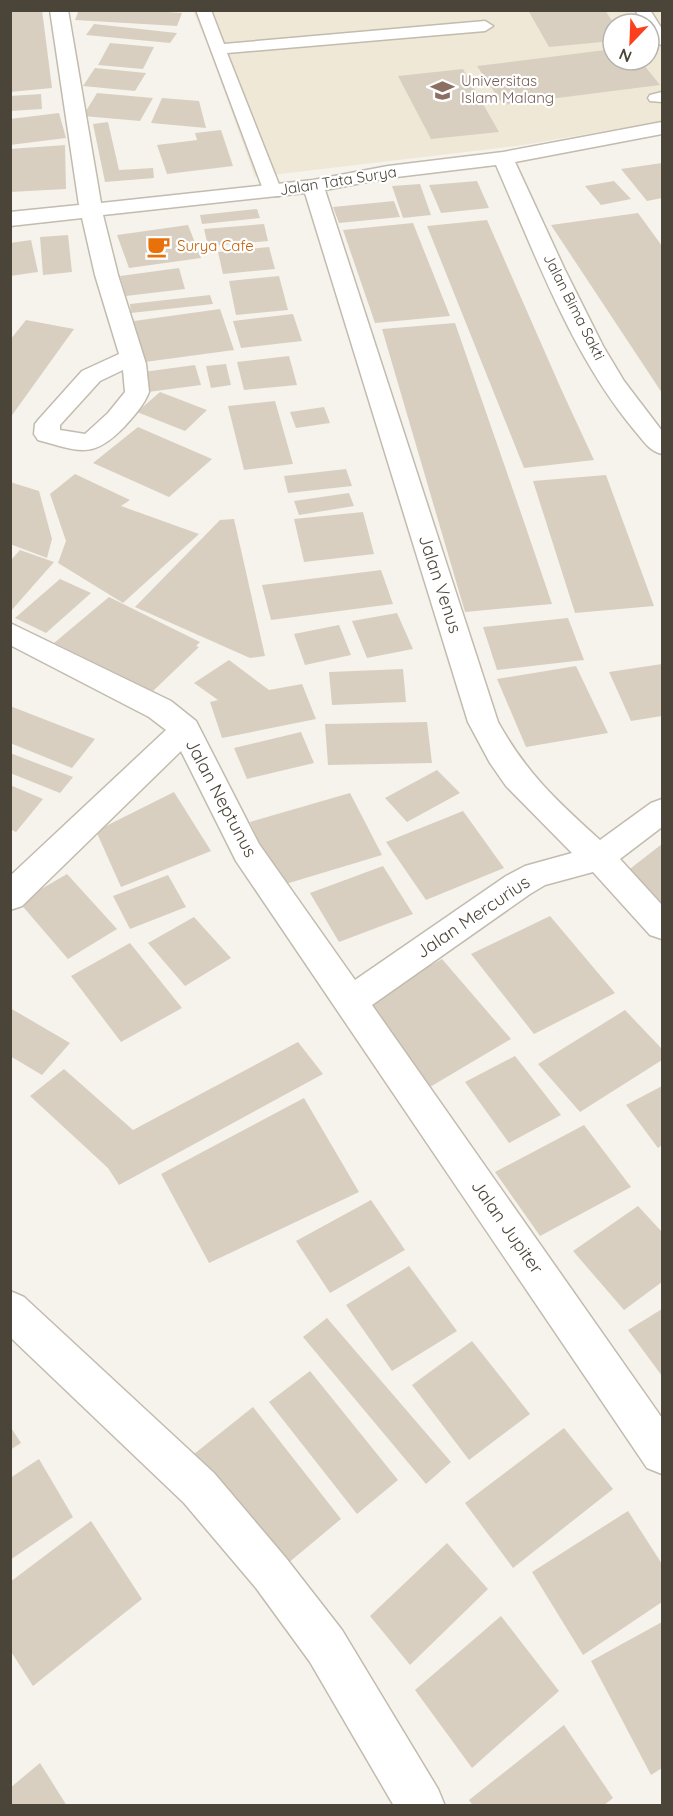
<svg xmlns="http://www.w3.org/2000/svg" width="673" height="1816" font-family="Quicksand,sans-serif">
	<rect width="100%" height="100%" fill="#f6f3ec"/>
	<path fill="#efe8d6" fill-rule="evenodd" d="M193,11H662V121L524,145L255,177L207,43ZM613,24H649V60H613Z"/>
	<g fill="#d8cfc1">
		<polygon points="10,10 42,10 52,88 10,92"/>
		<polygon points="79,10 138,10 182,13 177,26 75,20"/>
		<polygon points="528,10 605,10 614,24 613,41 549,47"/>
		<polygon points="94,24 177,33 170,43 86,35"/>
		<polygon points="110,43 154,47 143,69 98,65"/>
		<polygon points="613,49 613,60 640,60 660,85 503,105 477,66"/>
		<polygon points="95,68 146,73 135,91 83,86"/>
		<polygon points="463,69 499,132 431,139 398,76"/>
		<polygon points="97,93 153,98 140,121 83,116"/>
		<polygon points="41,94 42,109 10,111 10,96"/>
		<polygon points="162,98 199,101 206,128 151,123"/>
		<polygon points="59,113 66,138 10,145 10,119"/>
		<polygon points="108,122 119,170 153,168 154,178 105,182 93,124"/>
		<polygon points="221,130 233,166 167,174 157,145 197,140 195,133"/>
		<polygon points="65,145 66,189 10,192 10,149"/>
		<polygon points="662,163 662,198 647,201 621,169"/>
		<polygon points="477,181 489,208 441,213 429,185"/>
		<polygon points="614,181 631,199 601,205 585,186"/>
		<polygon points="420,184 431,215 403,218 392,186"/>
		<polygon points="394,201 400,217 339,223 333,207"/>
		<polygon points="257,209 260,218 202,224 200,215"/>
		<polygon points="638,213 662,246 662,393 551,225"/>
		<polygon points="487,220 562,391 594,460 524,468 427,226"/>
		<polygon points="413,223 450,316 375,323 343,230"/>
		<polygon points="264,224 268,241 208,246 204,229"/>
		<polygon points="188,225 201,258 129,268 117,235"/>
		<polygon points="68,235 72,272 43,275 40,237"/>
		<polygon points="31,240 38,272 10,276 10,243"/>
		<polygon points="269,247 275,269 223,274 218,252"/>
		<polygon points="179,268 185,289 126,296 120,276"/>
		<polygon points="279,276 288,310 236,315 229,281"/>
		<polygon points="210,295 213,304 131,313 130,304"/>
		<polygon points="220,309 234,350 145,362 134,321"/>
		<polygon points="293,314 302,341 241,348 233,321"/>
		<polygon points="26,320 74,329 10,418 10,340"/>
		<polygon points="455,323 521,513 552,604 465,612 382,329"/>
		<polygon points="289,356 297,385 244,390 237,362"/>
		<polygon points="226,364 231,385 211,388 206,366"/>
		<polygon points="195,365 201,385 148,392 143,372"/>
		<polygon points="160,392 207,410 185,431 137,412"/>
		<polygon points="275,401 293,464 244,470 228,406"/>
		<polygon points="324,407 330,423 296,428 290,412"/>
		<polygon points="138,427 212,459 169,497 93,463"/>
		<polygon points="346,469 352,486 288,493 284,476"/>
		<polygon points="75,474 130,500 121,506 199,534 123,603 58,563 66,541 50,494"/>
		<polygon points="606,475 654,606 575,613 533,481"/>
		<polygon points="10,482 39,491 52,539 47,558 10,544"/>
		<polygon points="349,493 354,506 299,515 294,501"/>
		<polygon points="363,512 374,554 304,562 294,519"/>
		<polygon points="234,519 265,656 250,658 135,607 220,520"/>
		<polygon points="20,550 54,562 10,612 10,561"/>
		<polygon points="381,570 393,604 271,620 262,585"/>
		<polygon points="60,579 91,593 46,633 15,618"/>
		<polygon points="109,597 200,642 196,646 199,647 153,691 54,643"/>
		<polygon points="397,613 413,649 367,658 352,621"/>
		<polygon points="568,618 584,660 497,670 483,627"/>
		<polygon points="339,625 351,655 305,665 294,634"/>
		<polygon points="229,660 269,690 302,684 316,719 222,738 210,702 218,700 194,683"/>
		<polygon points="662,664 662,716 631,721 609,672"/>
		<polygon points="576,666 608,733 526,747 497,679"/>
		<polygon points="403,669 406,702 332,705 329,672"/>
		<polygon points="10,706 95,739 72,768 10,743"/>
		<polygon points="427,722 432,763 328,765 325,724"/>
		<polygon points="301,732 314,763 247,779 234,748"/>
		<polygon points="10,753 73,777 60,793 10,773"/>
		<polygon points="437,770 460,793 407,822 385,798"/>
		<polygon points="10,785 43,799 16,832 10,829"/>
		<polygon points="174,792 211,851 121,887 96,831"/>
		<polygon points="350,793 382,855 279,886 250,822"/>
		<polygon points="463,811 504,868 426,900 386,842"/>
		<polygon points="662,844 662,907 622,875"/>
		<polygon points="383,866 413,914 339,942 310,893"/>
		<polygon points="67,874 117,929 68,959 19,902"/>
		<polygon points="168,875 186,907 130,929 113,896"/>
		<polygon points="550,916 615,993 534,1034 471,954"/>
		<polygon points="194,917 231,958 185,986 148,943"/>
		<polygon points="130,943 182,1008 121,1042 71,976"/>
		<polygon points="442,959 511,1039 430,1087 362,1003"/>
		<polygon points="10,1008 70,1043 42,1075 10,1056"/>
		<polygon points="625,1010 662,1049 662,1060 580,1112 538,1064"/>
		<polygon points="298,1042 323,1074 119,1185 108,1168 30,1096 64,1069 133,1130"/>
		<polygon points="515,1056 561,1115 509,1143 465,1082"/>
		<polygon points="662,1086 662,1145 658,1148 626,1105"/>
		<polygon points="304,1098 359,1192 209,1263 161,1174"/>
		<polygon points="584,1125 631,1187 540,1236 495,1172"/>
		<polygon points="371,1200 405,1250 330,1293 296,1241"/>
		<polygon points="638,1206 662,1232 662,1282 624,1310 573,1251"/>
		<polygon points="409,1266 457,1331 392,1371 346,1305"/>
		<polygon points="662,1309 662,1376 628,1330"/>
		<polygon points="327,1318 451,1462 426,1484 303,1337"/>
		<polygon points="472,1341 530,1414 469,1460 412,1385"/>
		<polygon points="310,1371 398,1480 357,1514 269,1402"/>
		<polygon points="253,1407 341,1519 281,1569 194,1454"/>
		<polygon points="10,1426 21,1443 10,1450"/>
		<polygon points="564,1428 613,1489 513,1568 465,1503"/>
		<polygon points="39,1459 73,1517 10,1560 10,1478"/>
		<polygon points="628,1511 662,1564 662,1602 583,1655 532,1572"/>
		<polygon points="91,1521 142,1599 33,1686 10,1650 10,1582"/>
		<polygon points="447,1543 488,1589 410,1665 370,1616"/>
		<polygon points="501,1616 559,1691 472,1768 415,1690"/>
		<polygon points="662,1622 662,1768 651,1775 591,1661"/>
		<polygon points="564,1725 613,1798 603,1806 473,1806 469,1800"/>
		<polygon points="40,1763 67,1806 10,1806 10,1788"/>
	</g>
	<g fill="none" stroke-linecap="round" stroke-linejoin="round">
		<defs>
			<g id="lane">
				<polygon points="196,10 211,10 224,44 485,21 493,26 485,31 227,53 282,192 279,196 267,196 264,192"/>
				<polygon points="635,10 650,10 662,29 662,45 656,43 649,32 649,24 644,24"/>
				<polygon points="662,92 662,102 650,101 648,98 650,95"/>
			</g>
			<g id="street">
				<path d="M50,10H68L101,203L313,180L388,166L503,152L662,122V134L515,162L565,270L603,346L624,381L662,431V454C649,451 644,441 635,431C571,354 536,256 496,165L388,178L325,190L498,722C527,774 557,801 600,840L651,803L662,799V827L620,859L662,905V939L650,935L593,872L545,885L530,894L372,1005L662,1418V1474L647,1468L236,861L181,751L22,906L10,910V876L166,730L149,717L10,645V623L171,701L196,721L259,844L355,980L506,876L525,866L572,853L506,786L490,763L468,722L305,193L103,215L118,275L146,364L149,392C144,405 134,416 124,427C92,460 79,451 38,440L34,434L35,424L39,419L82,371L119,354L95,275L82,218L10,226V212L79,205ZM123,370L125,392L108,413L85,434L60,430V425L100,381Z"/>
				<polygon points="10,1291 24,1297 214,1473 286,1558 342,1630 438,1789 445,1806 394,1806 310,1662 256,1588 184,1503 10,1337"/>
			</g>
		</defs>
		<use href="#lane" stroke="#c2bbae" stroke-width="3"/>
		<use href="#street" stroke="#c2bbae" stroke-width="3"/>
		<use href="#lane" fill="#fff" fill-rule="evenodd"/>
		<use href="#street" fill="#fff" fill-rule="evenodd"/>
	</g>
	<defs>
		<symbol id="university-bare" viewBox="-9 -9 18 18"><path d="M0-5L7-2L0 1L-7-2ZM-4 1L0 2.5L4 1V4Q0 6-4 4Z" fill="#8d6e63" stroke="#fff" stroke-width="2.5" paint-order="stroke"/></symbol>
		<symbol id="cafe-bare" viewBox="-9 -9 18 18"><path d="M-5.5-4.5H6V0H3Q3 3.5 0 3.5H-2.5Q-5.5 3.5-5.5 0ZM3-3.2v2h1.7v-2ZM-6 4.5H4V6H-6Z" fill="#e8710a" stroke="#fff" stroke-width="2.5" paint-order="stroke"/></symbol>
	</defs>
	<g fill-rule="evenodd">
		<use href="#university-bare" x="426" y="74" width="33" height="33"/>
		<use href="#cafe-bare" x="142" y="230" width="33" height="33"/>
	</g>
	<g text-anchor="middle" stroke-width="4.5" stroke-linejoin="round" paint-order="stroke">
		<g font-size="15" fill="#785e54" stroke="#fff" text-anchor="start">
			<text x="461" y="86">Universitas<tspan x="461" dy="17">Islam Malang</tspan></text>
		</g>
		<g font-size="15" fill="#4b4439" stroke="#fff">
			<text transform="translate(338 181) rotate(-9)" y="5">Jalan Tata Surya</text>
			<text transform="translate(574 307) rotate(63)" y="5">Jalan Bima Sakti</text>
		</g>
		<g font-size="15" fill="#c56008" stroke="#fff" text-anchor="start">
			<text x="177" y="251">Surya Cafe</text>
		</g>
		<g font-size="18" fill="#4b4439" stroke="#fff">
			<text transform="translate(440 584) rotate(72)" y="6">Jalan Venus</text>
			<text transform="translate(221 798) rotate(62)" y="6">Jalan Neptunus</text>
			<text transform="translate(473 917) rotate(-34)" y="6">Jalan Mercurius</text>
			<text transform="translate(507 1227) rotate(55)" y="6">Jalan Jupiter</text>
		</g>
	</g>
	<rect width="673" height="1816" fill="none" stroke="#4b4439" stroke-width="24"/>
	<g transform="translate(631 42) rotate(203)"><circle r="28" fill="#ffffff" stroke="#b7b4b0" stroke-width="1.5"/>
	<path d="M0-4.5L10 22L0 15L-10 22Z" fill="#fc3f1d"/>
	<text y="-9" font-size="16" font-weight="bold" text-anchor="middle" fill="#4b4439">N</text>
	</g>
</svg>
